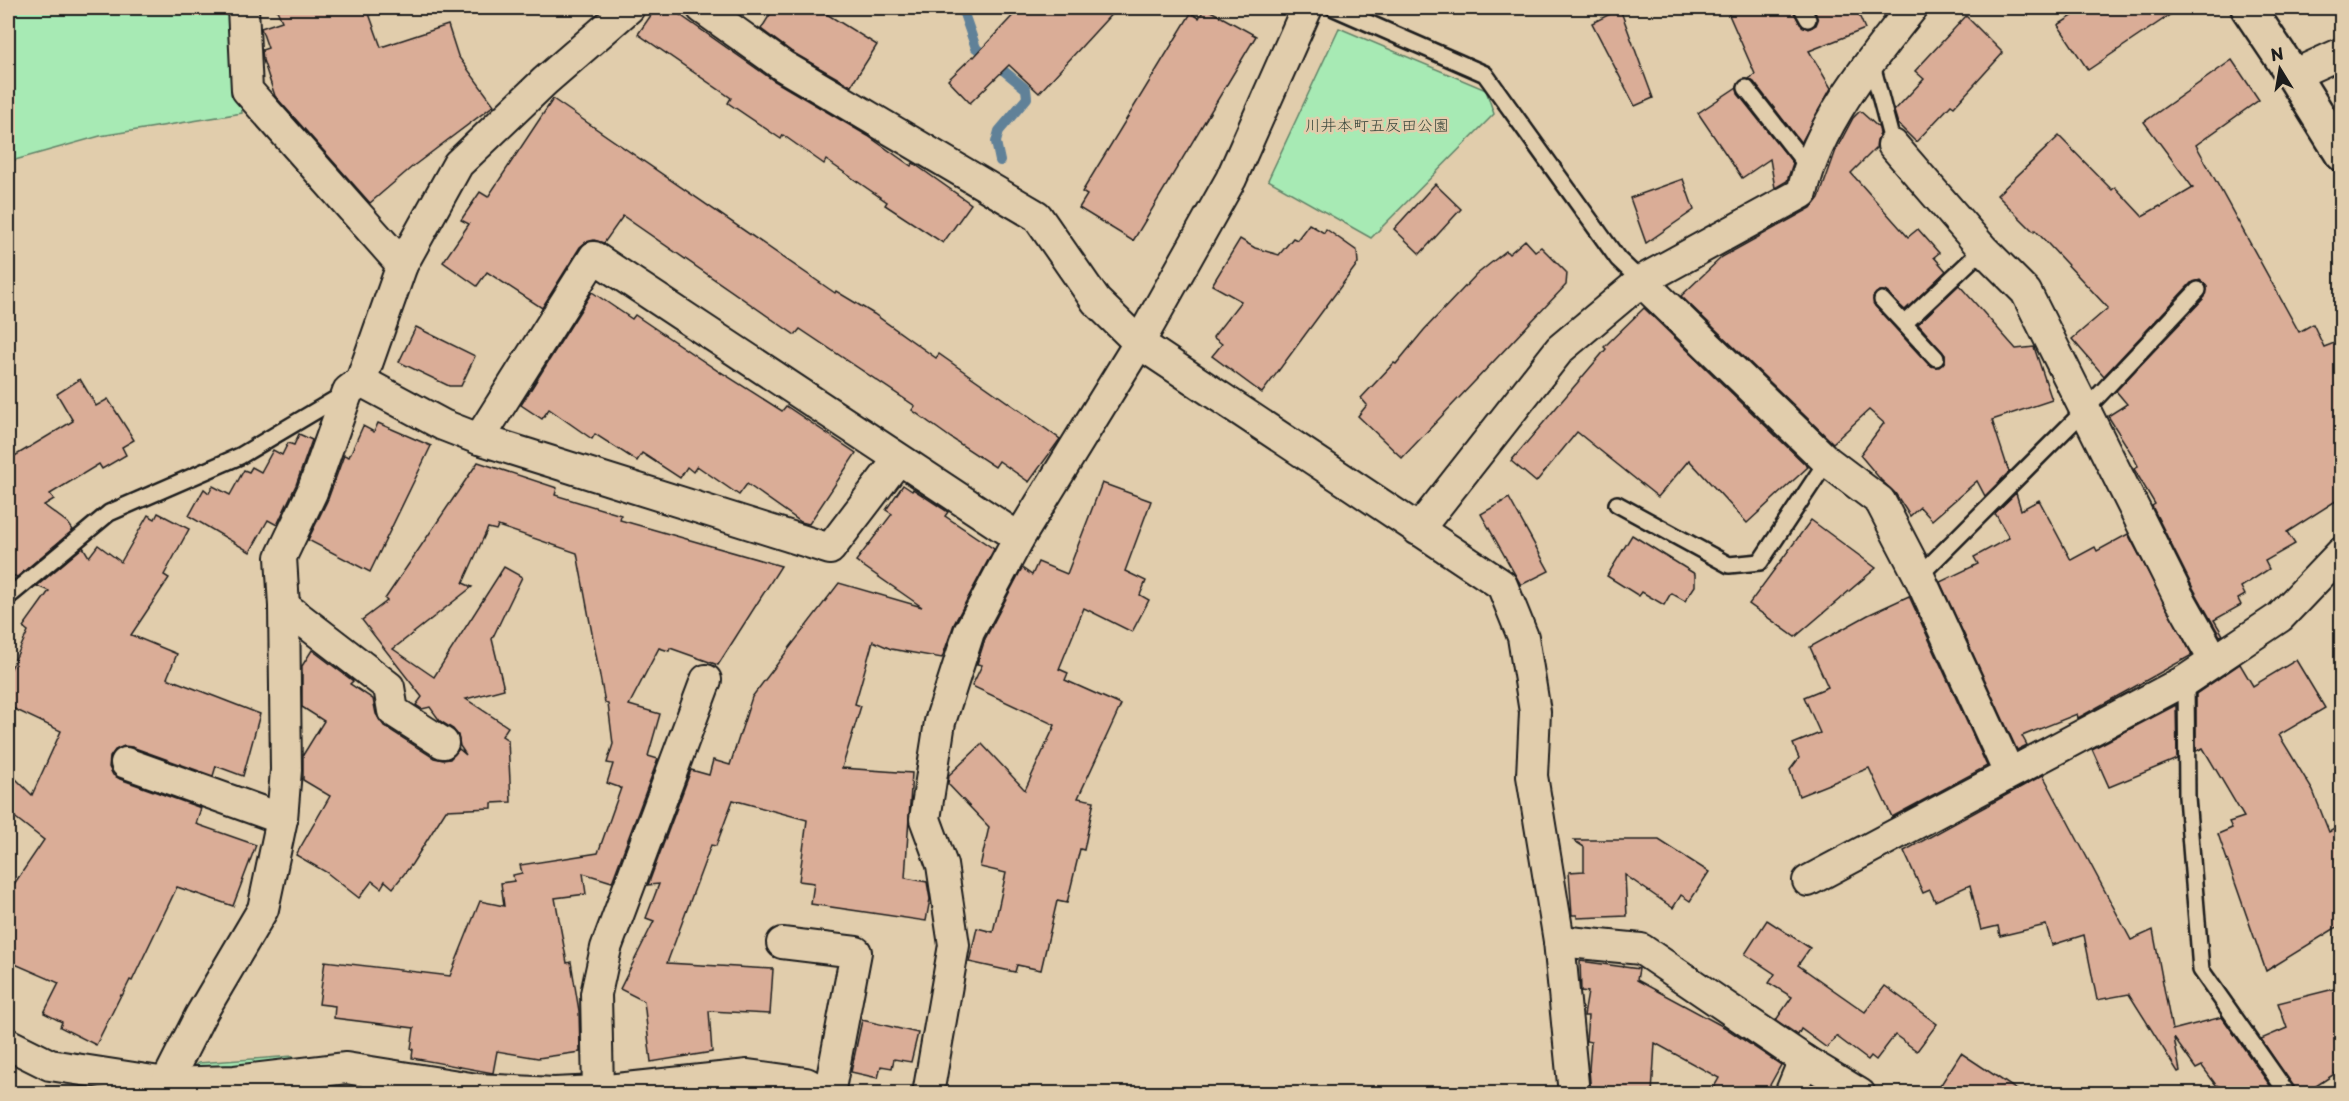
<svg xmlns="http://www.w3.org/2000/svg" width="2349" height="1101" font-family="'Playpen Sans','Klee One',sans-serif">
	<rect width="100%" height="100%" fill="#e1cdac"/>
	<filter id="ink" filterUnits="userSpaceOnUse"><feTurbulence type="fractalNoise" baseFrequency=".0167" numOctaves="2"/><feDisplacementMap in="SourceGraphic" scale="12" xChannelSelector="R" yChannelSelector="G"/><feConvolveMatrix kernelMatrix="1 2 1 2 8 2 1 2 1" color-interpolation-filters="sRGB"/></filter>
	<g filter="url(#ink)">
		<g fill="#a7eab4" stroke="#628368" stroke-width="1.5">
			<polygon points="8,8 233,8 242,113 100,136 8,162"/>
			<polygon points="1339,28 1486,90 1494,114 1371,238 1268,180"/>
			<polygon points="293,1056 321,1086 390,1093 157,1094 198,1063"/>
		</g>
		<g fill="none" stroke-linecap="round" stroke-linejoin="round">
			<polyline stroke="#608198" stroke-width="10" points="962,8 976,48 1026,89 1027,98 999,131 996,142 1000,161"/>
		</g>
		<g fill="#daad97" stroke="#1c1c1c" stroke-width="1.5">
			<polygon points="276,8 367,8 381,47 448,25 458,56 494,105 412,167 370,203 275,96 263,60 262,50 268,48 261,28 282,21"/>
			<polygon points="656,8 670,8 773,80 868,136 911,166 913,163 971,204 943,243 885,205 887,202 826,160 824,164 783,135 781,139 728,103 731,98 638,34"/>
			<polygon points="774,8 817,8 877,45 851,86 792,52 761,29"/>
			<polygon points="1020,8 1117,8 1039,93 1009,65 970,103 948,80 973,56 974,57"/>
			<polygon points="1205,8 1256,36 1133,241 1079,208 1087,195 1082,192 1191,13 1199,18"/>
			<polygon points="1726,8 1792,8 1800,24 1808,29 1816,25 1818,20 1813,8 1856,8 1865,29 1809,51 1831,88 1801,143 1754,82 1749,79 1755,74"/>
			<polygon points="2085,8 2180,8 2088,70 2058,25"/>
			<polygon points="1620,9 1653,98 1635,106 1592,23"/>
			<polygon points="1966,16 2003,53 1954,107 1951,105 1916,142 1898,124 1894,111 1924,79 1915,71"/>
			<polygon points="2232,60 2259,100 2196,145 2299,332 2313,324 2324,347 2342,340 2342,497 2287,532 2295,544 2265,561 2269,569 2241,587 2245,595 2238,599 2241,605 2214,620 2223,635 2220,636 2192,586 2152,506 2155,504 2134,469 2138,466 2133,456 2108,416 2127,404 2116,391 2205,297 2207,287 2200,280 2191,283 2104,376 2072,339 2108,308 2035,230 2034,232 1997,195 2059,136 2112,190 2115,187 2142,216 2160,206 2161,207 2193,188 2144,122"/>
			<polygon points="1737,87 1738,94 1793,163 1787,181 1775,188 1770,159 1742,178 1698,113"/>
			<polygon points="553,99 835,293 836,291 874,314 936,358 939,354 1060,439 1029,482 999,461 995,467 951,438 912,410 915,406 800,329 795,335 623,216 604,243 594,240 586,242 580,247 542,308 487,272 477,286 443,262 469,224 461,220 480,192 488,197"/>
			<polygon points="1860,111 1879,128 1880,134 1877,140 1876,148 1851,173 1908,237 1918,229 1939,253 1934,257 1946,271 1905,310 1884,291 1879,291 1873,297 1875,306 1929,365 1939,367 1945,361 1945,355 1918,324 1959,285 2016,349 2034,347 2052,400 1992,420 2009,472 1985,496 1977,481 1932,520 1920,507 1910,516 1895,493 1881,480 1860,455 1884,423 1869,410 1833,443 1681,296 1722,257 1811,208 1819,198 1836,150 1853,118"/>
			<polygon points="1683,179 1694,210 1646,243 1630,198"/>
			<polygon points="1435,184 1461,209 1420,254 1394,229"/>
			<polygon points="1309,224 1324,233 1326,229 1357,251 1358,263 1262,393 1212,356 1222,344 1213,337 1241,301 1212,285 1240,239 1255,248 1279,255 1293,238 1297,240"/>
			<polygon points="1525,240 1535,251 1541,247 1567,273 1566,285 1402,458 1358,416 1367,405 1361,398 1394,363 1396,364 1424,330 1476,275 1506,251 1509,254"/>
			<polygon points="592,292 632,319 635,315 721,373 721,372 782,411 786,406 856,453 809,524 801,522 747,484 739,495 697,466 693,472 687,467 680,478 642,453 637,461 595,434 592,439 549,409 542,419 521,405"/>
			<polygon points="1644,308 1808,467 1747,523 1689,460 1658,497 1577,432 1536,482 1511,461 1606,349 1604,347"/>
			<polygon points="416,327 475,356 461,386 449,386 399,362"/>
			<polygon points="80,379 96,406 108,399 134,440 122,447 126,455 102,469 99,464 50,494 54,499 44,505 68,523 73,530 17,577 8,573 8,460 73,421 57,394"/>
			<polygon points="378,423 431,446 370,572 308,540 328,499 344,455 349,457 363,426 374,432"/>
			<polygon points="299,434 312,440 296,485 277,525 268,520 250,552 189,516 204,489 209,493 213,486 230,495 244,470 249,472 252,467 261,472 273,450 282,455 288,443 294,445"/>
			<polygon points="478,462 557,488 555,495 621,515 620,520 781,566 718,665 670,648 669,651 659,648 629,705 660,714 648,756 658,759 612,882 583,873 586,894 555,898 567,963 571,962 579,1011 580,1052 538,1058 497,1051 493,1073 412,1058 413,1049 411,1049 414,1028 334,1018 335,1006 319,1004 325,961 450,976 480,901 504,906 501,883 514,881 513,875 522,873 520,865 598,853 621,788 607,783 613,764 607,763 613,744 608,704 605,703 577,553 498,526 496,530 488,528 463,583 472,587 393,649 434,677 504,567 522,577 492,639 504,689 466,699 508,727 502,736 508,740 511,802 492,803 492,808 446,810 412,864 393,888 385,881 381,888 372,881 359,898 326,872 296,855 330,796 303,780 303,755 324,721 302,707 302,666 312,650 353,681 350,684 373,699 376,714 384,726 434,758 443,760 450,759 459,749 466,755 460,746 458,735 453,729 440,721 430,707 422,709 416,705 422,697 362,620 387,601 385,599"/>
			<polygon points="1102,483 1151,501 1125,571 1146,581 1140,595 1149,600 1132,632 1084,608 1059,669 1068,673 1065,680 1121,705 1078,798 1094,801 1084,850 1080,849 1067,903 1057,901 1041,970 1017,965 1015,972 969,962 977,928 993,932 1006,873 980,867 989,827 948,784 949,775 982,744 1025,790 1055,725 972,686 982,665 977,664 985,639 1022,568 1032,575 1038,562 1067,574"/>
			<polygon points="903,485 912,491 913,489 948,512 945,516 994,549 954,624 942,658 891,649 873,641 855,704 861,706 842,768 912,773 905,878 927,882 930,899 926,921 811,904 814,883 799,881 807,820 733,800 716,846 711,845 667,963 773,969 770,1014 709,1011 712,1052 651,1062 644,1001 620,989 654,921 646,918 659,884 648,885 691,770 709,775 713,760 730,765 752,697 839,583 922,607 856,561 892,514 886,510"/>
			<polygon points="2016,493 2021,510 2039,500 2071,560 2095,547 2097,551 2128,534 2192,655 2078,718 2077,714 2022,736 2027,745 2017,750 1940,582 1978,564 1974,557 2009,538 1995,513"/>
			<polygon points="1509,498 1549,571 1521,585 1481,514"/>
			<polygon points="158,513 189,529 164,575 169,578 131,635 177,654 167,678 260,714 243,776 216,766 213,776 132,747 124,746 115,750 110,757 109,767 113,775 120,779 201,808 196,824 256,845 233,906 177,887 132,981 130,980 122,996 121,995 96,1045 60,1027 62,1022 44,1013 59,983 8,961 8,893 44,840 8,812 8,771 32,795 61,731 8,706 8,675 28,631 23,627 49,591 37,586 83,547 89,557 98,545 121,562 148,515 155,519"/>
			<polygon points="1811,520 1876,568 1795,637 1749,604"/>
			<polygon points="1632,535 1695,574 1695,586 1685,601 1671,593 1664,605 1642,592 1639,596 1607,576"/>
			<polygon points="1909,596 1987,766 1892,817 1869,768 1799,796 1790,770 1799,758 1793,744 1820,733 1804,697 1828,687 1810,647 1868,615"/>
			<polygon points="2296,660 2325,708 2279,735 2313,791 2329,832 2342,825 2342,924 2266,971 2218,834 2232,828 2229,822 2244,817 2203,748 2196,751 2196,694 2240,664 2253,686"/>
			<polygon points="2176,705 2177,759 2109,787 2092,749"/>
			<polygon points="2043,775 2131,940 2153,930 2172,1030 2222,1017 2276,1094 2238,1094 2216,1085 2202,1066 2196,1069 2174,1038 2180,1071 2178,1072 2129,994 2097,1000 2084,935 2052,945 2046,925 2000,936 1998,926 1981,930 1970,885 1935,901 1930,890 1923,893 1904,851"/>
			<polygon points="1573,840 1659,840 1709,872 1690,901 1681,895 1673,908 1625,875 1627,916 1577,918 1577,915 1572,915 1569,872 1584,871 1584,847"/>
			<polygon points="1767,920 1810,948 1798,965 1865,1012 1885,986 1937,1024 1917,1051 1895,1035 1876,1060 1871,1056 1868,1060 1836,1036 1827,1048 1801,1029 1798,1035 1776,1020 1792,997 1769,983 1775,974 1745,954"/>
			<polygon points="1580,961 1639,969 1637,980 1724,1027 1781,1065 1765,1094 1710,1094 1719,1078 1655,1043 1652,1094 1591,1094 1589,1069 1591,1042 1586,1041 1588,1016 1584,1016 1588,992 1581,991"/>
			<polygon points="2342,987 2342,1069 2304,1094 2298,1094 2261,1039 2287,1028 2278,1003"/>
			<polygon points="862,1020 918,1033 911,1062 894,1059 892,1068 881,1066 878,1078 851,1072"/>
			<polygon points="1961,1053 2023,1094 1935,1094"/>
		</g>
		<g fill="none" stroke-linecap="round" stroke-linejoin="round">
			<defs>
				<g id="service">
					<polyline points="1334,8 1485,74 1618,259 1641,281"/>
					<polyline points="1802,8 1808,19"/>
					<polyline points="1871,61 1893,145"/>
					<polyline points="1746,88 1808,167"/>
					<polyline points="1882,300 1936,358"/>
					<polyline points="1905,323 1983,249"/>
					<polyline points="1617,504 1729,565 1760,562 1827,461"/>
					<polyline points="1919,576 2085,410 2198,290"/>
					<polyline points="8,597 109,513 240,456 344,394"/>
					<polyline points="2186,680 2187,797 2201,970 2288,1094"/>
				</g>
				<g id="minor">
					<polyline points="243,8 247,90 402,265"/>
					<polyline points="702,8 783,66 1037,216 1096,301 1139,343 1502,585 1523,637 1535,712 1532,776 1559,941 1574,1094"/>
					<polyline points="2293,75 2342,53"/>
					<polyline points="1893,145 1983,249 2026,292 2177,594 2214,660"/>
					<polyline points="1641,281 1827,461 1880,501 1919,576 2009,773"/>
					<polyline points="361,381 443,425 479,439 830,549 898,460"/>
					<polyline points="479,439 594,257 1019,538"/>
					<path d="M1418,530L1560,349L1641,281L1802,193C1818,124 1869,62 1912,8"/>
					<polyline points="284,606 389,687 393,711 443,743"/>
					<polyline points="126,763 282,819"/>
					<polyline points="1808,881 2186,680 2280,617 2342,552"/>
					<polyline points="1559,941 1641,949 1804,1060 1860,1094"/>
					<polyline points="782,943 856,952 829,1094"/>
					<polyline points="8,1044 50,1065 166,1083 235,1081 346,1068 477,1089 554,1093 598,1091 748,1075 806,1083 827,1094"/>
					<polyline points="166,1083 200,1016 263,909 282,819 286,770 284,606 281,557 312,492 348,391 361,381 402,265 458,164 545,81 629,8"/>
					<polyline points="598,1091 596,994 606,948 706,680"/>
					<polyline points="928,1094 954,945 942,865 925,819 940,722 969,632 1019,538 1139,343 1231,179 1307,8"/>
					<polyline points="1790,1094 1804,1060"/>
				</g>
				<polyline id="tertiary" points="2248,8 2293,75 2342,154"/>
			</defs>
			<use href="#service" stroke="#1c1c1c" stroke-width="20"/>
			<use href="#minor" stroke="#1c1c1c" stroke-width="34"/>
			<use href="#tertiary" stroke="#1c1c1c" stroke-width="38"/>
			<use href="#service" stroke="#e1cdac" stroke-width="15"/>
			<use href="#minor" stroke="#e1cdac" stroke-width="30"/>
			<use href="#tertiary" stroke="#e1cdac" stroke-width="33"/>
		</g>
	</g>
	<g text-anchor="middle" stroke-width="5" stroke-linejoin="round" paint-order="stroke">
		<g font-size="16" fill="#38453a" stroke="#e1cdac">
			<text x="1377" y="131">川井本町五反田公園</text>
		</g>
	</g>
	<rect width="2349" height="1101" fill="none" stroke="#e1cdac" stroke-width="30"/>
	<rect x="15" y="15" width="2319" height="1071" fill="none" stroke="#1c1c1c" stroke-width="2" filter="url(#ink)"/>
	<g transform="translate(2280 69) rotate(349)" stroke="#e1cdac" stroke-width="4.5" paint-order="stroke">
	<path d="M0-4.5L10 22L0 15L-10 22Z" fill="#1c1c1c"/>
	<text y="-9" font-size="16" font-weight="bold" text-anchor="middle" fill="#1c1c1c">N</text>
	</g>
</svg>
